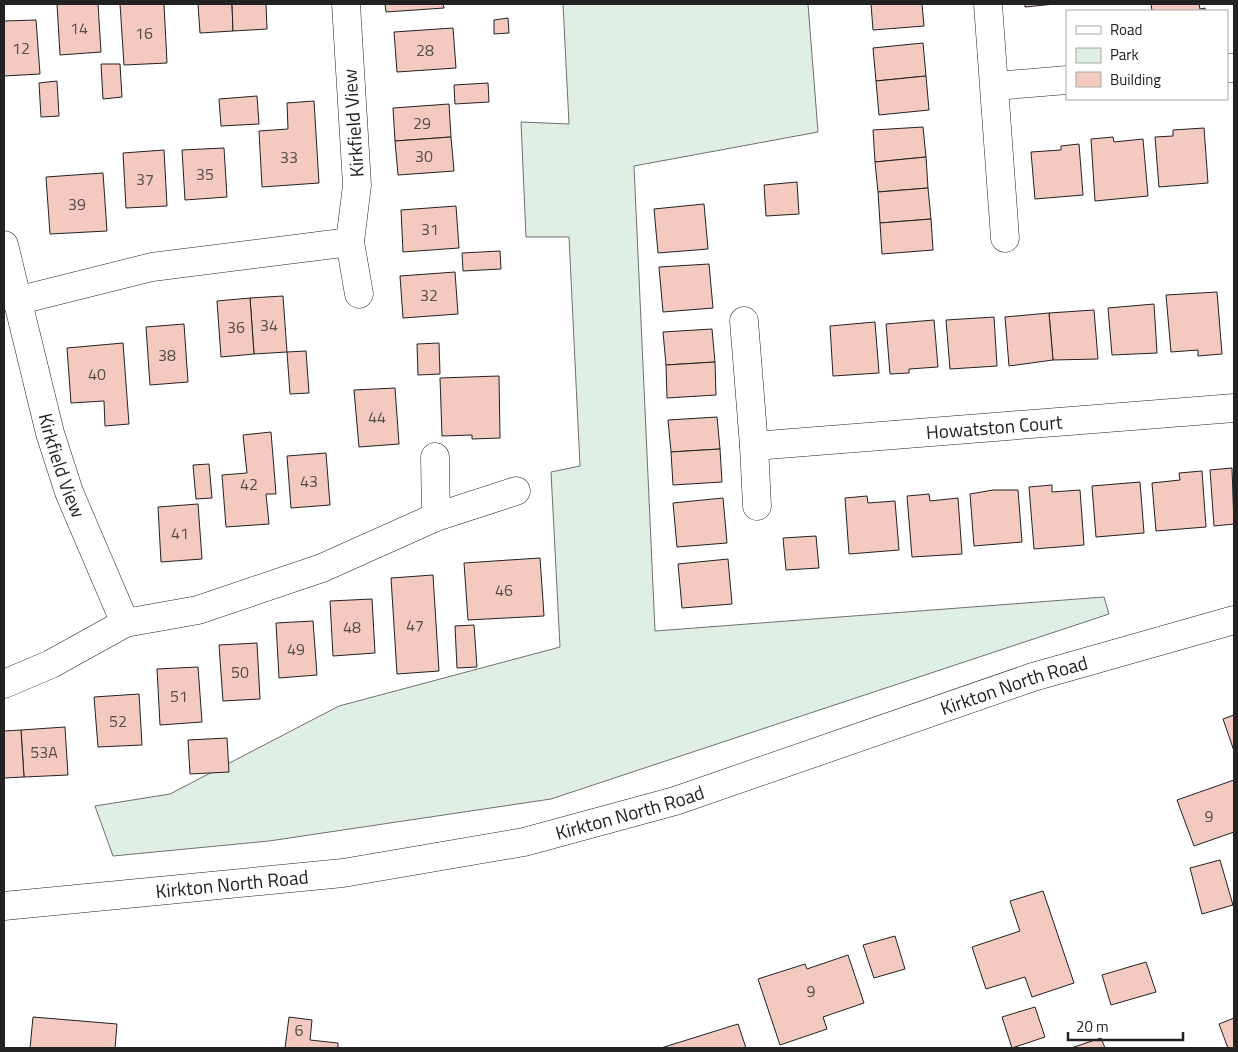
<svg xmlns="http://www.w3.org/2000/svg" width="1238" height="1052" font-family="'Titillium Web',sans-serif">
	<rect width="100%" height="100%" fill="#fff"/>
	<polygon fill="#e0efe3" stroke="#6f6f6f" points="563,4 808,4 818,132 634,166 655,631 1104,597 1109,614 551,799 269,841 113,856 95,806 170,794 339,706 560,647 551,472 580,466 569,237 526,237 521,122 569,124"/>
	<g fill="#f3c9c0" stroke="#222">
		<polygon points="57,4 98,4 101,52 60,55"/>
		<polygon points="120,4 164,4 167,63 124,65"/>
		<polygon points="198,4 232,4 233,31 200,33"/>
		<polygon points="232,4 266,4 267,29 233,31"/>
		<polygon points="385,4 443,4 444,8 386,12"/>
		<polygon points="871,4 922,4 924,26 873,30"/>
		<polygon points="1025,4 1055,4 1025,7"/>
		<polygon points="1151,4 1199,4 1200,9 1205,8 1205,11 1152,11"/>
		<polygon points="508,18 509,33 494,34 494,20"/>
		<polygon points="36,20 40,74 4,76 4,21"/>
		<polygon points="453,28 456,68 397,72 394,32"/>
		<polygon points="923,43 926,76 876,81 873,48"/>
		<polygon points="101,64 120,64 122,97 103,99"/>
		<polygon points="926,76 929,110 879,115 876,81"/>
		<polygon points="57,81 59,116 41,117 39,83"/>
		<polygon points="488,83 489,102 455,104 454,85"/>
		<polygon points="257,96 259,124 221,126 219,99"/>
		<polygon points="314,101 319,183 262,187 259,131 288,129 287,103"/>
		<polygon points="449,104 451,137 395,141 393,108"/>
		<polygon points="923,127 926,157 875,162 873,130"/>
		<polygon points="1204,128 1208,183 1159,187 1155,137 1173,136 1173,130"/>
		<polygon points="451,137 454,171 398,175 395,141"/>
		<polygon points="1113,137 1114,142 1143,139 1148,196 1095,201 1091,139"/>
		<polygon points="1079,144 1083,195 1035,199 1031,152 1061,150 1061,146"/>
		<polygon points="224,148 227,197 185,200 182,150"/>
		<polygon points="164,150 167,206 126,208 123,153"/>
		<polygon points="926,157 928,188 878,192 875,162"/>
		<polygon points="103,173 107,231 50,234 46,177"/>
		<polygon points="797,182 799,214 766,216 764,185"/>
		<polygon points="928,188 931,219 880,223 878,192"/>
		<polygon points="704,204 708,249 658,253 654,209"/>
		<polygon points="456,206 459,248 403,252 401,210"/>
		<polygon points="931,219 933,250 882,254 880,223"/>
		<polygon points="500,251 501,269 463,271 462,253"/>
		<polygon points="709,264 713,308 663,312 659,267"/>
		<polygon points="455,272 458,314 403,318 400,276"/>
		<polygon points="1217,292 1222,354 1198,356 1198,350 1171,352 1166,295"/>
		<polygon points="283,296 287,352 254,354 250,298"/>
		<polygon points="250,298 254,354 221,357 217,301"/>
		<polygon points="1154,304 1157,353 1112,355 1108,308"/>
		<polygon points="1094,310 1098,359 1053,360 1049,313"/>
		<polygon points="1049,313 1053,360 1009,366 1005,317"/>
		<polygon points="994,317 997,366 950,369 946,320"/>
		<polygon points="934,320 938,367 909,369 909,373 890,374 886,324"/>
		<polygon points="875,322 879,373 833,376 830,326"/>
		<polygon points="184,324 188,382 150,385 146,327"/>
		<polygon points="712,329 715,362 666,365 663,332"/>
		<polygon points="123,343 129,424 105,426 104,401 71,403 67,348"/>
		<polygon points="439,343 440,374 418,375 417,344"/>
		<polygon points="306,351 309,393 290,394 287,352"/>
		<polygon points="715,362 716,395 667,398 666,365"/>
		<polygon points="499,376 500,438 472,439 472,435 442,436 440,378"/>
		<polygon points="395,388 399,444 359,447 354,390"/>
		<polygon points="717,417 720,449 671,452 668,420"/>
		<polygon points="271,432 276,494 266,494 269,524 226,527 222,475 247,473 243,435"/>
		<polygon points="720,449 722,482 673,485 671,452"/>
		<polygon points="326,453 330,505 291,508 287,456"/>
		<polygon points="209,464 212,498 196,499 193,465"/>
		<polygon points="1232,468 1234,524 1214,526 1210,470"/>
		<polygon points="1202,471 1206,527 1156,531 1152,483 1180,480 1179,473"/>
		<polygon points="1140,482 1144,533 1096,537 1092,486"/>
		<polygon points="1052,485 1052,492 1080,490 1084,545 1034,549 1029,487"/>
		<polygon points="993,490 1018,490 1022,542 974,546 970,494"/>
		<polygon points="929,494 930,501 958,498 962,554 912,557 907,496"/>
		<polygon points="867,496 868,503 895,501 899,550 849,554 845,498"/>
		<polygon points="723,498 727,543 677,547 673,503"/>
		<polygon points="198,504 202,559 161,562 158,507"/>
		<polygon points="816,536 819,568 786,570 783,538"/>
		<polygon points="540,558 544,616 468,620 464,563"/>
		<polygon points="728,559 732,604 682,608 678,564"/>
		<polygon points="433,575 439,671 397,674 391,578"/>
		<polygon points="372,599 375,653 333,656 330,601"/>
		<polygon points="313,621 317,675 279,678 276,623"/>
		<polygon points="474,625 477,667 457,668 455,626"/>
		<polygon points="257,643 260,699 223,701 219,645"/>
		<polygon points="198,667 202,722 160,725 157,669"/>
		<polygon points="139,694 142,745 98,747 94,697"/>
		<polygon points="1234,715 1234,751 1223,719"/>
		<polygon points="65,727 68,775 24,777 21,730"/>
		<polygon points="21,730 24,777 4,778 4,731"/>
		<polygon points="227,738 229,772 190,774 188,740"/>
		<polygon points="1234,780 1234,832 1194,846 1177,800"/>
		<polygon points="1220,860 1233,905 1202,914 1190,868"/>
		<polygon points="1043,891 1074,983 1032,997 1025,977 986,989 972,947 1020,931 1010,901"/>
		<polygon points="895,936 905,969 874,978 863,945"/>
		<polygon points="848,955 864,1003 823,1017 827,1029 780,1045 758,979 805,964 807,969"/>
		<polygon points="1146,962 1156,992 1111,1005 1102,975"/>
		<polygon points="1035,1007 1045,1037 1012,1048 1002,1017"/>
		<polygon points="33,1017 117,1024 115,1048 30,1048"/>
		<polygon points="289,1017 312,1020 310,1040 338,1043 338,1048 285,1048"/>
		<polygon points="1234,1018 1234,1048 1228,1048 1219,1024"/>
		<polygon points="738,1024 746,1048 661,1048"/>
		<polygon points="1101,1038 1105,1048 1071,1048"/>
	</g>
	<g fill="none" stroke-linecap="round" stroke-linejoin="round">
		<defs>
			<g id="minor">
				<polyline points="988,4 1005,238"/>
				<polyline points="1227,68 1234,68"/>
				<polyline points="995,86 1067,80"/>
				<polyline points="350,242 359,294"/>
				<path id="s1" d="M4,245L50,433L69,492L125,623L198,610L322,568L436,517L516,491"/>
				<polyline points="16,301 152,267 350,242 357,185 346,4"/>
				<polyline points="744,321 754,446"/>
				<polyline points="435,457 436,517"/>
				<path id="s2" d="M757,506L754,446L1234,408"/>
				<polyline points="4,684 51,664 125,623"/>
			</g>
			<g id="secondary">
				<path id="s3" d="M4,906L343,873L524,842L675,801L1033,677L1234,620"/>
			</g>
		</defs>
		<use href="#minor" stroke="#222" stroke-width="29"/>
		<use href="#secondary" stroke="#222" stroke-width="29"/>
		<use href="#minor" stroke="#fff" stroke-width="28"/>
		<use href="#secondary" stroke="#fff" stroke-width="28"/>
	</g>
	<g text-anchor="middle" stroke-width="4" stroke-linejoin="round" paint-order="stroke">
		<g font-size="16" fill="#564c4a">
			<text x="79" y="34">14</text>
			<text x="144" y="39">16</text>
			<text x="21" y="54">12</text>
			<text x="425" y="56">28</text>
			<text x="422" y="129">29</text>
			<text x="424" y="162">30</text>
			<text x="289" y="163">33</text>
			<text x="205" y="180">35</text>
			<text x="145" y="185">37</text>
			<text x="77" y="210">39</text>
			<text x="430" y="235">31</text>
			<text x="429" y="301">32</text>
			<text x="269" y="331">34</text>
			<text x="236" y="333">36</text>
			<text x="167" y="361">38</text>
			<text x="97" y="380">40</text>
			<text x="377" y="423">44</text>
			<text x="309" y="487">43</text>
			<text x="249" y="490">42</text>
			<text x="180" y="539">41</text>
			<text x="504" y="596">46</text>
			<text x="415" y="631">47</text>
			<text x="352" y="633">48</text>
			<text x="296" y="655">49</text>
			<text x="240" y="678">50</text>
			<text x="179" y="702">51</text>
			<text x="118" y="727">52</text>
			<text x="44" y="758">53A</text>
			<text x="1209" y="822">9</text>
			<text x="811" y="997">9</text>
			<text x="299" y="1036">6</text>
		</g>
		<g font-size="19" fill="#222" stroke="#fff">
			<text transform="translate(353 123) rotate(-94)" y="7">Kirkfield View</text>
			<text dy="7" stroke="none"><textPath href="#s2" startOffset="301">Howatston Court</textPath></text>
			<text dy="7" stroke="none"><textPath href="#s1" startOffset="228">Kirkfield View</textPath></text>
			<text dy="7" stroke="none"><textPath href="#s3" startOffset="1039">Kirkton North Road</textPath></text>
			<text dy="7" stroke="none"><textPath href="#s3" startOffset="634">Kirkton North Road</textPath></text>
			<text dy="7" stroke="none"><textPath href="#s3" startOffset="229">Kirkton North Road</textPath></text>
		</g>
	</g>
	<rect width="1238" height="1052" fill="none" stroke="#222222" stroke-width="10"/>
	<rect x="1066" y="10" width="162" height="90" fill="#ffffff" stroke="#a7a7a7"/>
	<rect x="1076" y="26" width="25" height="8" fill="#ffffff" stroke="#a7a7a7"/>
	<text x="1110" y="35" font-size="15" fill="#222222">Road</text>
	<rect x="1076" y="48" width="25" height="15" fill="#e0efe3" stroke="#a7a7a7"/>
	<text x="1110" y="60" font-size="15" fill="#222222">Park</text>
	<rect x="1076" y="72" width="25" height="15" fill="#f3c9c0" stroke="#a7a7a7"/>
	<text x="1110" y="85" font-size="15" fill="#222222">Building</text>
	<path d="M1068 1032v8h115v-8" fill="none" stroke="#222222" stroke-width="2.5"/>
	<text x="1076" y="1032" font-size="15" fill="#222222" stroke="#ffffff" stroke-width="4" paint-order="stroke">20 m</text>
</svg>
